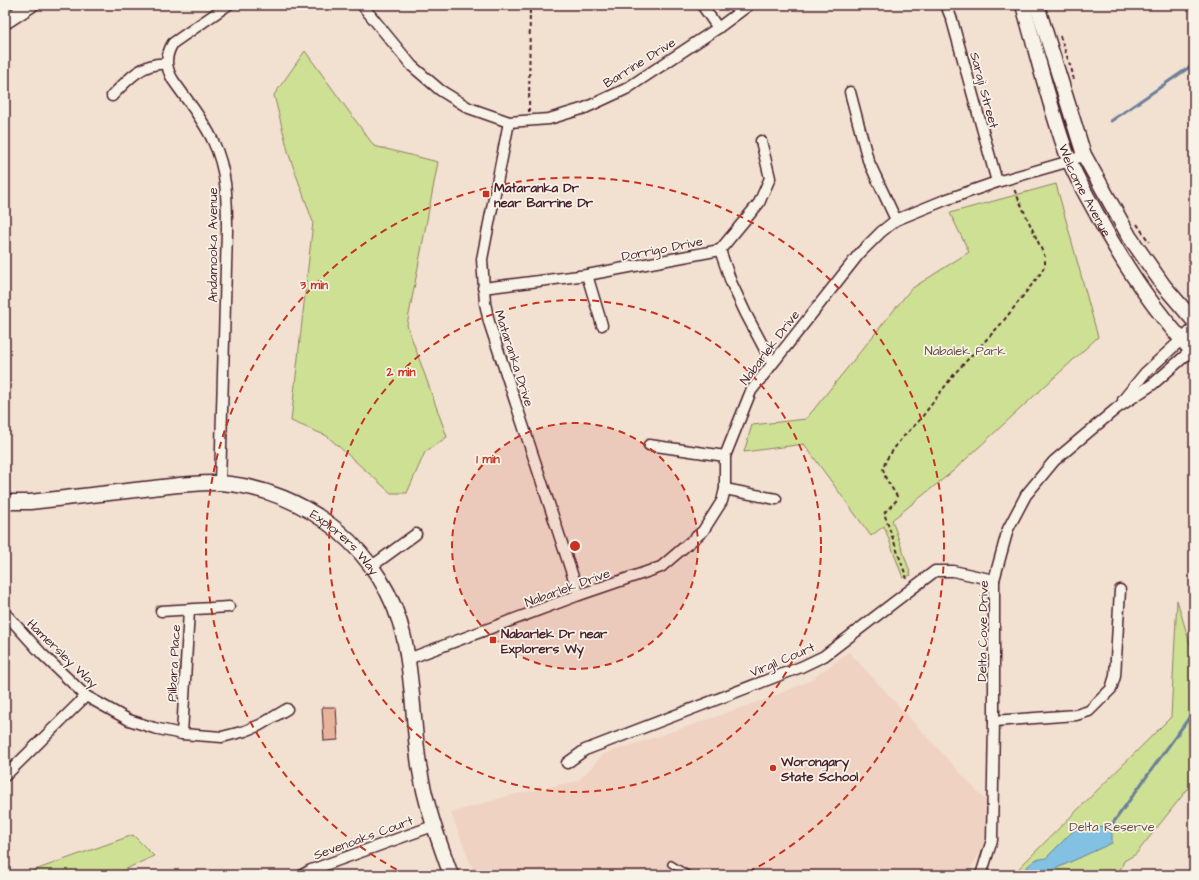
<svg xmlns="http://www.w3.org/2000/svg" width="1199" height="880" font-family="'Architects Daughter',sans-serif">
	<rect width="100%" height="100%" fill="#f2e0d1"/>
	<filter id="ink" filterUnits="userSpaceOnUse"><feTurbulence type="fractalNoise" baseFrequency=".025" numOctaves="2"/><feDisplacementMap in="SourceGraphic" scale="8" xChannelSelector="R" yChannelSelector="G"/><feConvolveMatrix kernelMatrix="1 2 1 2 8 2 1 2 1" color-interpolation-filters="sRGB"/></filter>
	<g filter="url(#ink)">
		<polygon fill="#efd2c1" points="849,652 987,802 984,845 967,875 475,875 451,813 512,795 578,781 604,754 698,723 774,696 809,681"/>
		<g fill="#cee094" stroke="#8c8060">
			<polygon points="305,51 374,146 438,162 407,325 447,437 425,452 407,493 391,493 327,436 291,421 313,222 289,155 274,95"/>
			<polygon points="1056,184 1098,337 952,472 892,520 911,575 903,578 884,526 871,536 804,444 744,452 752,425 806,419 911,289 969,252 950,213"/>
			<polygon points="1177,600 1194,658 1194,781 1136,854 1124,861 1118,875 1012,875 1171,717"/>
			<polygon points="133,835 154,856 113,875 25,875 35,870"/>
		</g>
		<path fill="#82c1e2" stroke="#6c8099" d="M1082,825L1094,827L1106,826L1112,833V843L1044,874C1036,876 1029,875 1027,867L1035,860L1046,858L1072,832Z"/>
		<g fill="none" stroke-linecap="round" stroke-linejoin="round">
			<g stroke="#6c8099" stroke-width="3">
				<polyline points="1111,121 1194,64"/>
				<polyline points="1106,830 1113,823 1194,711"/>
			</g>
		</g>
		<polygon fill="#e8b39b" stroke="#4a1f2b" points="322,707 336,707 338,740 324,741"/>
		<g fill="none" stroke-linecap="round" stroke-linejoin="round">
			<defs>
				<polyline id="lane" points="671,864 689,875"/>
				<g id="street">
					<polyline points="362,5 412,66 440,90 469,108 509,122 549,119 585,108 626,89 718,28 749,5"/>
					<polyline points="702,5 718,28"/>
					<polyline points="946,5 952,20 997,182"/>
					<polyline points="850,92 868,160 896,220"/>
					<path d="M112,96C127,80 143,62 166,64"/>
					<polyline points="509,122 482,259 485,303 489,322 579,595"/>
					<polyline points="720,250 731,282 746,314 772,363"/>
					<polyline points="587,275 602,325"/>
					<polyline points="483,288 587,275 720,250 759,203 770,178 761,141"/>
					<polyline points="1123,400 1145,373 1194,328"/>
					<polyline points="649,445 725,456"/>
					<path d="M220,483L227,231C227,199 227,170 213,141C203,119 186,99 173,80C165,67 165,56 173,43L228,5"/>
					<polyline points="725,489 776,499"/>
					<polyline points="372,566 416,534"/>
					<polyline points="161,611 229,607"/>
					<polyline points="5,613 42,654 86,696 129,720 154,728 182,734 222,737 245,731 260,725 287,709"/>
					<polyline points="408,659 579,595 661,567 703,531 722,501 725,489 725,456 751,391 859,254 881,232 896,220 945,200 997,182 1070,161 1084,155"/>
					<polyline points="994,721 1076,715 1089,711 1111,689 1115,676 1120,590"/>
					<polyline points="182,734 189,610"/>
					<polyline points="567,763 585,750 801,667 824,656 935,571 953,571 994,580"/>
					<polyline points="5,776 86,696"/>
					<polyline points="302,875 311,870 433,826"/>
					<polyline points="981,875 992,840 994,721 994,580 1008,529 1026,495 1054,461 1117,408 1153,384 1194,348"/>
				</g>
				<g id="secondary">
					<path id="s1" d="M1023,5C1038,57 1050,109 1069,160C1076,177 1085,193 1094,209C1121,261 1153,310 1194,353"/>
					<polyline points="1037,5 1084,155 1129,236 1164,286 1194,321"/>
					<polyline points="5,22 31,5"/>
					<path id="s2" d="M5,502H30C68,498 106,493 144,489C169,486 195,482 220,483C307,489 385,552 404,638C413,679 413,723 419,765C425,803 438,839 451,875"/>
				</g>
			</defs>
			<use href="#lane" stroke="#4a1f2b" stroke-width="8"/>
			<use href="#street" stroke="#4a1f2b" stroke-width="13"/>
			<use href="#secondary" stroke="#4a1f2b" stroke-width="17"/>
			<g stroke="#4a1f2b" stroke-width="2" stroke-dasharray="4 3" stroke-linecap="butt">
				<polyline points="1060,36 1072,71 1074,81"/>
				<polyline points="529,112 530,5"/>
				<polyline points="1137,224 1149,242"/>
				<polyline points="907,579 884,513 896,501 897,496 886,479 883,469 886,460 901,439 919,421 955,373 1001,324 1041,273 1045,265 1045,257 1013,187"/>
			</g>
			<use href="#lane" stroke="#f7f3e8" stroke-width="5"/>
			<use href="#street" stroke="#f7f3e8" stroke-width="10"/>
			<use href="#secondary" stroke="#f7f3e8" stroke-width="14"/>
		</g>
	</g>
	<circle cx="575" cy="546" r="123" fill="#c8321e" fill-opacity=".12"/>
	<g fill="none" stroke="#c8321e" stroke-width="2" stroke-dasharray="7 5">
		<circle cx="575" cy="546" r="123"/>
		<circle cx="575" cy="546" r="246"/>
		<path d="M407 875A369 369 0 1 1 743 875"/>
	</g>
	<g fill="#c8321e" stroke="#f7f3e8" stroke-width="1.5">
		<rect x="482" y="190" width="8" height="8" rx="2"/>
		<rect x="489" y="636" width="8" height="8" rx="2"/>
		<circle cx="773" cy="768" r="4"/>
	</g>
	<g text-anchor="middle" stroke-width="3.5" stroke-linejoin="round" paint-order="stroke">
		<g font-size="13" fill="#4a1f2b" stroke="#f7f3e8">
			<text transform="translate(639 62) rotate(-32)" y="5">Barrine Drive</text>
			<text transform="translate(985 90) rotate(75)" y="5">Saraji Street</text>
			<text dy="5" stroke="none"><textPath href="#s1" startOffset="196">Welcome Avenue</textPath></text>
			<text transform="translate(212 245) rotate(-90)" y="5">Andamooka Avenue</text>
			<text transform="translate(662 248) rotate(-11)" y="5">Dorrigo Drive</text>
			<text transform="translate(769 347) rotate(-53)" y="5">Nabarlek Drive</text>
			<text transform="translate(515 358) rotate(72)" y="5">Mataranka Drive</text>
			<text dy="5" stroke="none"><textPath href="#s2" startOffset="358">Explorers Way</textPath></text>
			<text transform="translate(567 587) rotate(-20)" y="5">Nabarlek Drive</text>
			<text transform="translate(982 631) rotate(-89)" y="5">Delta Cove Drive</text>
			<text transform="translate(63 653) rotate(44)" y="5">Hamersley Way</text>
			<text transform="translate(782 659) rotate(-23)" y="5">Virgil Court</text>
			<text transform="translate(173 663) rotate(-87)" y="5">Pilbara Place</text>
			<text transform="translate(363 837) rotate(-20)" y="5">Sevenoaks Court</text>
		</g>
		<g font-size="13" font-weight="bold" fill="#4a1f2b" stroke="#f7f3e8" text-anchor="start">
			<text x="494" y="192">Mataranka Dr<tspan x="494" dy="15">near Barrine Dr</tspan></text>
			<text x="501" y="638">Nabarlek Dr near<tspan x="501" dy="15">Explorers Wy</tspan></text>
			<text x="781" y="766">Worongary<tspan x="781" dy="15">State School</tspan></text>
		</g>
		<g font-size="13" fill="#6b4f45" stroke="#f7f3e8">
			<text x="965" y="355">Nabalek Park</text>
			<text x="1112" y="831">Delta Reserve</text>
		</g>
	</g>
	<circle cx="575" cy="546" r="6" fill="#c8321e" stroke="#f7f3e8" stroke-width="2"/>
	<g font-size="12" text-anchor="middle" font-weight="bold" fill="#c8321e" stroke="#f7f3e8" stroke-width="3.5" stroke-linejoin="round" paint-order="stroke">
		<text x="314" y="289">3 min</text>
		<text x="401" y="376">2 min</text>
		<text x="488" y="463">1 min</text>
	</g>
	<rect width="1199" height="880" fill="none" stroke="#f7f3e8" stroke-width="20"/>
	<rect x="10" y="10" width="1179" height="860" fill="none" stroke="#4a1f2b" stroke-width="1.5" filter="url(#ink)"/>
</svg>
